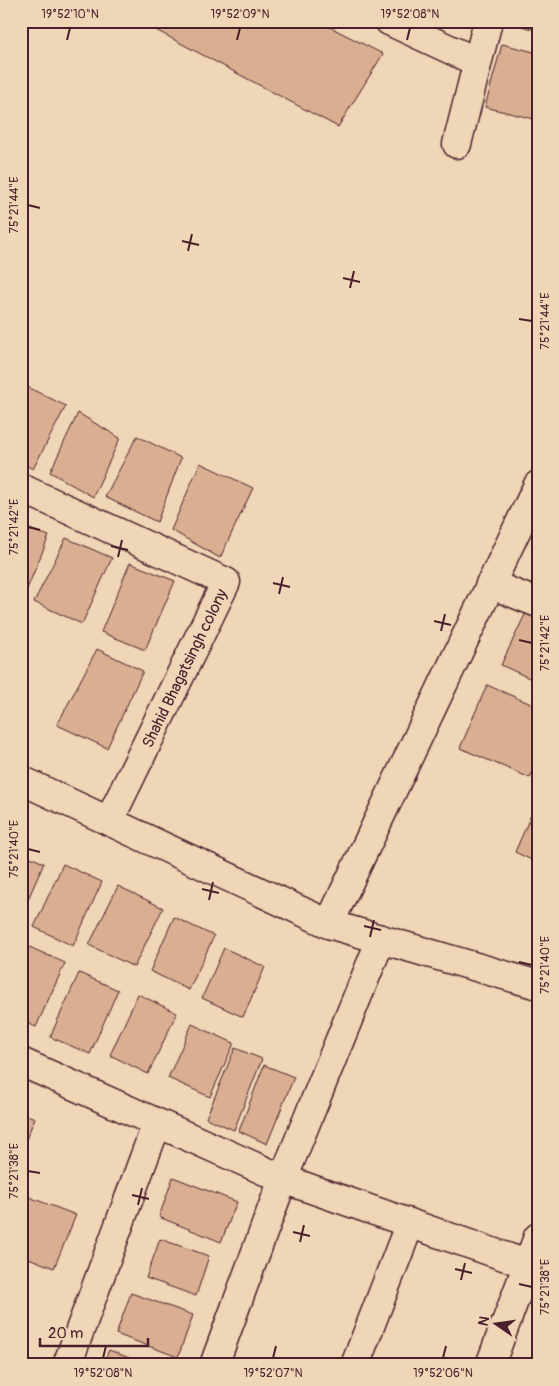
<svg xmlns="http://www.w3.org/2000/svg" width="559" height="1386" font-family="Pangolin,sans-serif">
	<rect width="100%" height="100%" fill="#efd6b7"/>
	<filter id="ink" filterUnits="userSpaceOnUse"><feTurbulence type="fractalNoise" baseFrequency=".02" numOctaves="2"/><feDisplacementMap in="SourceGraphic" scale="10" xChannelSelector="R" yChannelSelector="G"/><feConvolveMatrix kernelMatrix="1 2 1 2 8 2 1 2 1" color-interpolation-filters="sRGB"/></filter>
	<g filter="url(#ink)">
		<g fill="#daaf91" stroke="#4a1f2b">
			<polygon points="139,21 318,21 383,54 338,127"/>
			<polygon points="505,21 538,21 538,31"/>
			<polygon points="502,44 538,53 538,120 485,107"/>
			<polygon points="21,384 66,406 33,469 21,463"/>
			<polygon points="78,413 120,438 93,497 50,472"/>
			<polygon points="137,436 181,458 157,522 105,497"/>
			<polygon points="200,463 253,488 220,558 171,530"/>
			<polygon points="21,526 49,536 22,601 21,601"/>
			<polygon points="66,538 112,558 82,624 34,602"/>
			<polygon points="130,563 175,581 145,650 101,632"/>
			<polygon points="529,606 538,610 538,682 501,665"/>
			<polygon points="97,649 143,671 107,748 57,725"/>
			<polygon points="487,685 538,707 538,758 530,778 460,748"/>
			<polygon points="538,799 538,863 515,852"/>
			<polygon points="21,853 44,863 21,915"/>
			<polygon points="63,864 102,882 73,946 34,927"/>
			<polygon points="118,886 163,908 134,967 89,945"/>
			<polygon points="174,917 214,936 189,990 150,971"/>
			<polygon points="25,945 65,963 36,1027 21,1020 21,954"/>
			<polygon points="224,948 265,967 243,1017 202,998"/>
			<polygon points="79,973 118,990 90,1054 50,1037"/>
			<polygon points="138,994 177,1013 148,1074 110,1055"/>
			<polygon points="192,1024 234,1043 210,1097 168,1078"/>
			<polygon points="235,1048 262,1059 234,1130 206,1118"/>
			<polygon points="264,1065 294,1077 267,1144 239,1131"/>
			<polygon points="21,1113 35,1118 21,1151"/>
			<polygon points="173,1177 237,1202 221,1242 159,1217"/>
			<polygon points="21,1194 76,1215 54,1268 21,1255"/>
			<polygon points="160,1239 209,1256 196,1296 146,1278"/>
			<polygon points="131,1293 193,1315 178,1357 116,1334"/>
			<polygon points="109,1350 147,1365 102,1365"/>
		</g>
		<g fill="none" stroke-linecap="round" stroke-linejoin="round">
			<defs>
				<g id="minor">
					<polyline points="389,21 477,62"/>
					<polyline points="457,144 488,21"/>
					<polyline points="21,488 226,582 109,821"/>
					<polyline points="490,584 538,603"/>
					<polyline points="329,924 538,485"/>
					<polyline points="21,1062 283,1179 538,1268"/>
					<polyline points="67,1365 157,1123"/>
					<polyline points="214,1365 283,1179 381,939"/>
					<polyline points="355,1365 410,1223"/>
					<polyline points="490,1365 538,1237"/>
				</g>
				<polyline id="tertiary" points="21,780 329,924 538,985"/>
			</defs>
			<use href="#minor" stroke="#4a1f2b" stroke-width="31"/>
			<use href="#tertiary" stroke="#4a1f2b" stroke-width="31"/>
			<use href="#minor" stroke="#efd6b7" stroke-width="28"/>
			<use href="#tertiary" stroke="#efd6b7" stroke-width="28"/>
		</g>
	</g>
	<path fill="none" stroke="#4a1f2b" stroke-width="2" d="M67,40L70,28M237,40L240,28M407,40L410,28M28,205L40,208M182,241L199,245M188,251L192,234M343,278L360,282M350,288L354,271M519,319L532,321M28,527L40,530M111,546L128,550M118,557L122,540M273,583L290,587M279,594L283,577M434,621L451,625M441,631L445,614M519,640L532,643M28,849L40,852M202,889L219,893M209,900L213,882M364,926L381,930M370,937L374,920M519,962L532,965M28,1171L40,1173M132,1195L149,1199M138,1205L142,1188M293,1232L310,1236M300,1242L304,1225M455,1269L472,1273M461,1280L465,1263M519,1284L532,1287M103,1358L106,1346M273,1358L276,1346M443,1358L446,1346"/>
	<g text-anchor="middle" stroke-width="4" stroke-linejoin="round" paint-order="stroke">
		<g font-size="16" fill="#4a1f2b" stroke="#efd6b7">
			<text transform="translate(184 668) rotate(-64)" y="6">Shahid Bhagatsingh colony</text>
		</g>
	</g>
	<rect width="559" height="1386" fill="none" stroke="#efd6b7" stroke-width="55"/>
	<g transform="translate(496 1324) rotate(283)" stroke="#efd6b7" stroke-width="4" paint-order="stroke">
	<path d="M0-4L9 19L0 12L-9 19Z" fill="#4a1f2b"/>
	<text y="-8" font-size="14" font-weight="bold" text-anchor="middle" fill="#4a1f2b">N</text>
	</g>
	<path d="M40 1338v8h108v-8" fill="none" stroke="#4a1f2b" stroke-width="2.5"/>
	<text x="48" y="1338" font-size="15" fill="#4a1f2b" stroke="#efd6b7" stroke-width="4" paint-order="stroke">20 m</text>
	<rect x="28" y="28" width="504" height="1330" fill="none" stroke="#4a1f2b" stroke-width="2"/>
	<g font-size="12" text-anchor="middle" fill="#4a1f2b">
		<text x="70" y="18">19°52'10"N</text>
		<text x="240" y="18">19°52'09"N</text>
		<text x="410" y="18">19°52'08"N</text>
		<text transform="translate(14 205) rotate(-90)" y="4">75°21'44"E</text>
		<text transform="translate(545 321) rotate(-90)" y="4">75°21'44"E</text>
		<text transform="translate(14 527) rotate(-90)" y="4">75°21'42"E</text>
		<text transform="translate(545 643) rotate(-90)" y="4">75°21'42"E</text>
		<text transform="translate(14 849) rotate(-90)" y="4">75°21'40"E</text>
		<text transform="translate(545 965) rotate(-90)" y="4">75°21'40"E</text>
		<text transform="translate(14 1171) rotate(-90)" y="4">75°21'38"E</text>
		<text transform="translate(545 1287) rotate(-90)" y="4">75°21'38"E</text>
		<text x="103" y="1377">19°52'08"N</text>
		<text x="273" y="1377">19°52'07"N</text>
		<text x="443" y="1377">19°52'06"N</text>
	</g>
</svg>
